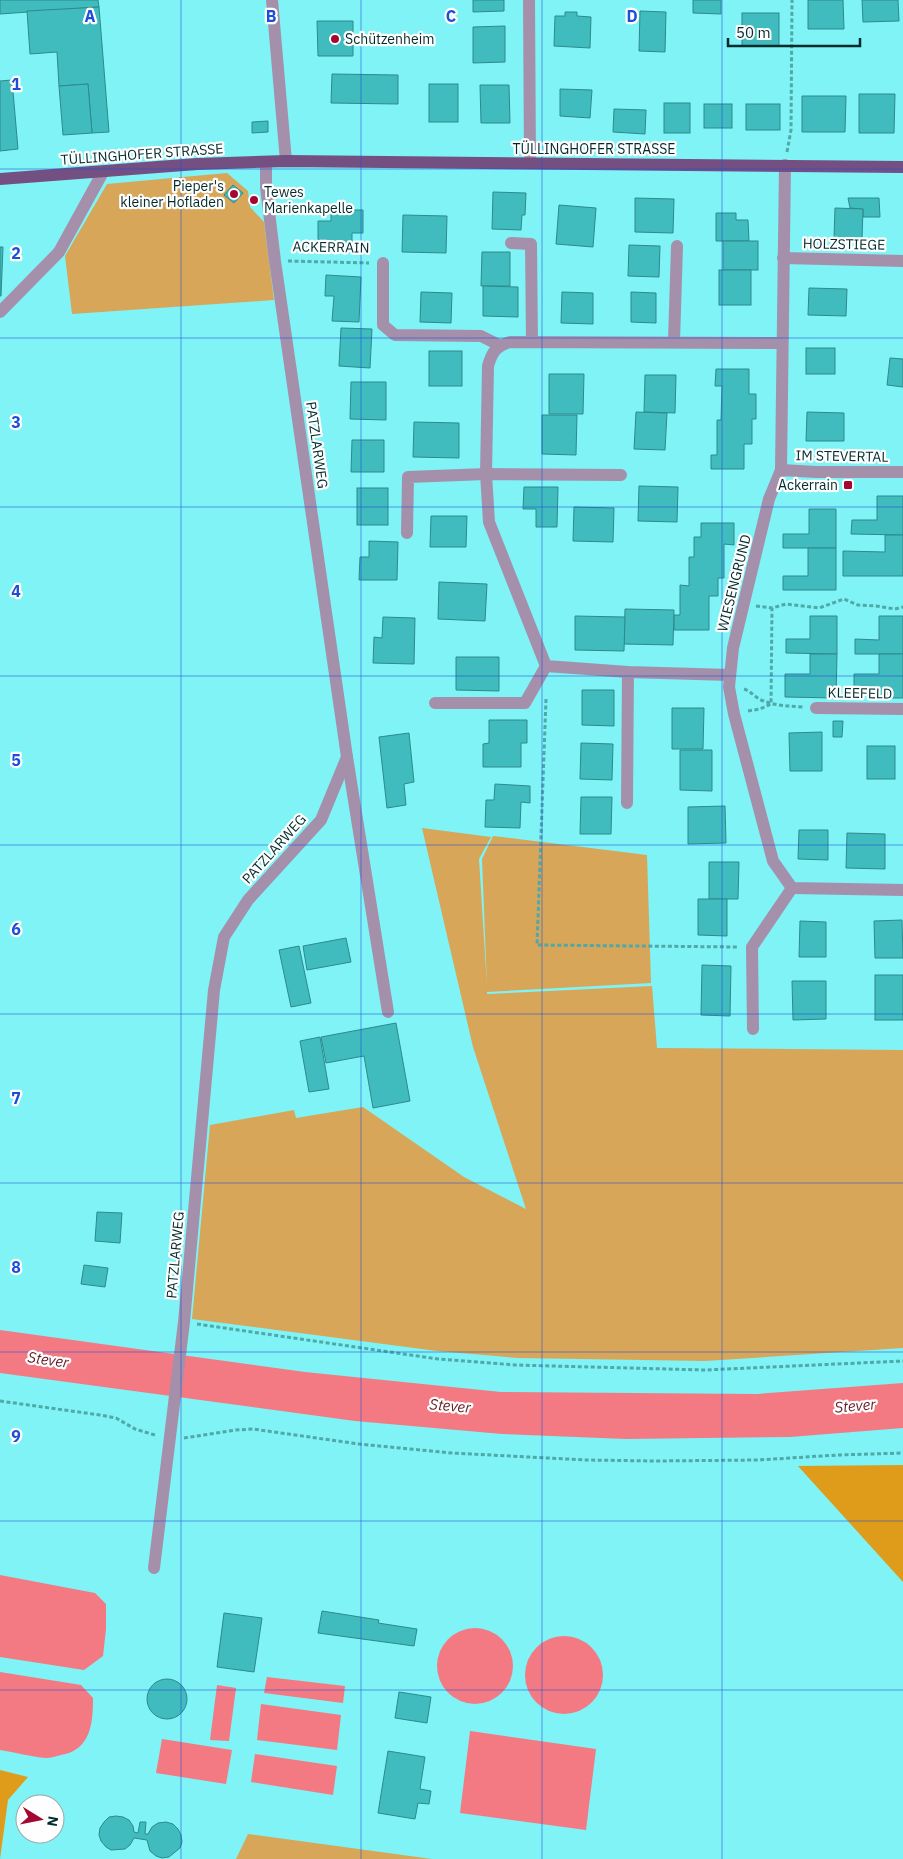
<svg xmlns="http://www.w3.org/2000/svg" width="903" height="1859" font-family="'IBM Plex Sans',sans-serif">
	<rect width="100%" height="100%" fill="#7ff3f5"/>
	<g fill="#d7a658">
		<polygon points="227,173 248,191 250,207 264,222 274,300 72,314 65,256 107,184"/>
		<polygon points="422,828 491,837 479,859 487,986 482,859 493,836 647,855 651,983 487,992 487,994 652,986 657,1048 903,1050 903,1348 705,1361 518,1358 437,1351 192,1319 210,1125 294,1110 296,1118 363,1107 464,1177 526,1209 473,1047"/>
		<polygon points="248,1834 432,1859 236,1859"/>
	</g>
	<g fill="#de9c1a">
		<polygon points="903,1465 903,1582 798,1466"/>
		<polygon points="0,1770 28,1777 8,1800 0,1859"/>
	</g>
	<g fill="#f37a83">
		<polygon points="0,1330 305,1372 501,1392 757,1394 903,1383 903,1428 790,1437 626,1439 502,1434 355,1421 0,1373"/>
		<polygon points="0,1575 95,1593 106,1604 106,1629 103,1656 84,1670 0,1657"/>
		<circle cx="475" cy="1666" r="38"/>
		<circle cx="564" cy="1675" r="39"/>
		<path d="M0,1672L81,1685L93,1698C93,1723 91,1750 61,1755C56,1756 51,1758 46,1758C31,1757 15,1752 0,1750Z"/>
		<polygon points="267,1677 345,1686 343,1703 264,1693"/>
		<polygon points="217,1685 236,1688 229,1741 210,1740"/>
		<polygon points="261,1704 341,1715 337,1750 257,1740"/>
		<polygon points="470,1731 596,1749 586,1830 460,1813"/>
		<polygon points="162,1739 232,1750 226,1784 156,1773"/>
		<polygon points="255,1754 337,1766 333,1795 251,1782"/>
	</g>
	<g fill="#40bbbe" stroke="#2e8a8c">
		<polygon points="0,0 98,0 99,7 0,14"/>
		<polygon points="473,0 504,0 504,11 473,12"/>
		<polygon points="693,0 721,0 721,14 693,13"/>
		<polygon points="808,0 843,0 844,29 808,29"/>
		<polygon points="862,0 898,0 899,21 863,22"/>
		<polygon points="99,7 109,132 92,133 88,84 59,86 57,52 30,54 27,11"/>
		<polygon points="640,11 666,12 665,52 639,51"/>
		<polygon points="565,12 577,12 577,16 591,17 590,48 554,46 555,16 565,16"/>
		<rect x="742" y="13" width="37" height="33"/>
		<polygon points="317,21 353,21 353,56 318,56"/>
		<polygon points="505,26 505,62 473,63 473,27"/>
		<polygon points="332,74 398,75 398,104 331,103"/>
		<polygon points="12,80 18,149 0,151 0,81"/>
		<polygon points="88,84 92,133 63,135 59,86"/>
		<rect x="429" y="84" width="29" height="38"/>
		<polygon points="480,85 509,85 510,123 481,123"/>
		<polygon points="560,89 592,90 590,118 560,116"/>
		<polygon points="859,94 895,94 894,133 859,133"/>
		<polygon points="802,96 846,96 845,132 802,132"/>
		<rect x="664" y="103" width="26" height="30"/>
		<rect x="704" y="104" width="28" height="24"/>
		<rect x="746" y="104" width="34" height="26"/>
		<polygon points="614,109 646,110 645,134 613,132"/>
		<polygon points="268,121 268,132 252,133 252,122"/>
		<polygon points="233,185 243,193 234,203 224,195"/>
		<polygon points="493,192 526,193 525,215 522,215 521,230 492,229"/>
		<polygon points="635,198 674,199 673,233 635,232"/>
		<polygon points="848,198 879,198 880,217 863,217 863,209 850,208"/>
		<polygon points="559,205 596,208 593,247 556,244"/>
		<polygon points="835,208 863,209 862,239 834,238"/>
		<polygon points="331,210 363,210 363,233 352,233 352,246 318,246 318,221 331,221"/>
		<polygon points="716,213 736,213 736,220 748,220 749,241 716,241"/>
		<polygon points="403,215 447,216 446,253 402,252"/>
		<rect x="723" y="241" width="35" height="29"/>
		<polygon points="629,245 660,246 659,277 628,276"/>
		<polygon points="0,247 3,247 1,296 0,296"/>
		<polygon points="482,252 510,252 510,286 481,286"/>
		<rect x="719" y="270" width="32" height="35"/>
		<polygon points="326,275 361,277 359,322 332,321 334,296 325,296"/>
		<polygon points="483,286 518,287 518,317 483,316"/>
		<polygon points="809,288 847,289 846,316 808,315"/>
		<polygon points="421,292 452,293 451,323 420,322"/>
		<polygon points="562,292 593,293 593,324 561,323"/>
		<polygon points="631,292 656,293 656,323 631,322"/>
		<polygon points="341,328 372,329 370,368 339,366"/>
		<rect x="806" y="348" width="29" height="26"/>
		<rect x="429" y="351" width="33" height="35"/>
		<polygon points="890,358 903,359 903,387 887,385"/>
		<polygon points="716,369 749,369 749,394 756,394 756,419 752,419 752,444 744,444 744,469 711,469 711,455 717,455 717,420 721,420 722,386 715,386"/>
		<polygon points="549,374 584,374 583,414 549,414"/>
		<polygon points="645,375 676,375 675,413 644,412"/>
		<polygon points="351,382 386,382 386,420 350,419"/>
		<polygon points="636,412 667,413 665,450 634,449"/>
		<polygon points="807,412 844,413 844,441 806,441"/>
		<polygon points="542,415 577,415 576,455 542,454"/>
		<polygon points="414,422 459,423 459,458 413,457"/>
		<polygon points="352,440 384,440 384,472 351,472"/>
		<polygon points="639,486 678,487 677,522 638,521"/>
		<polygon points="524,487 558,487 557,527 536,527 536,509 523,509"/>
		<rect x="357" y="488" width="31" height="37"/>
		<polygon points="877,496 903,496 903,535 851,534 852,520 877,520"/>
		<polygon points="574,507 614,508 613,542 573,541"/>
		<polygon points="809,509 836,509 836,548 783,548 783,534 809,534"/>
		<polygon points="431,516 467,516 466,547 430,547"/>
		<polygon points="701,523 734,523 734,545 724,544 724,578 718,578 718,596 709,596 709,630 674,630 674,615 680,615 680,585 689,586 689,557 694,557 694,537 701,537"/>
		<polygon points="885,535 903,535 903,576 843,576 843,551 885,552"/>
		<polygon points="369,541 398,542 397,580 359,580 360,557 369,557"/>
		<polygon points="808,548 836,548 836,590 783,590 783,576 808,576"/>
		<polygon points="439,582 487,584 485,621 438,619"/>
		<polygon points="625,609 674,610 673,645 624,644"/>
		<polygon points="575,616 625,617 624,651 575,650"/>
		<polygon points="810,616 837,616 837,654 786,653 786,639 810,639"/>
		<polygon points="879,616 903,616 903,654 855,654 855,639 879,640"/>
		<polygon points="383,617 415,618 414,664 373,663 374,637 382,638"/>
		<polygon points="810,654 837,654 836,698 785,697 785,674 810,674"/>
		<polygon points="879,654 903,654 903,698 868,698 868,689 854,689 854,674 879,674"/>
		<polygon points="456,657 499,657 499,691 456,690"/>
		<polygon points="582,690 614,690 614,726 582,725"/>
		<polygon points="672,708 704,708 703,749 672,749"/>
		<polygon points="489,720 527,720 527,743 521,743 521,767 483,767 483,744 489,743"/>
		<polygon points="833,721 843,721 842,737 833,737"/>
		<polygon points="822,732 822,771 790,771 789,733"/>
		<polygon points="409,733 414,782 404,784 406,805 387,808 379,737"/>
		<polygon points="581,743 613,744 612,780 580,779"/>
		<rect x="867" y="746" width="28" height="33"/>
		<polygon points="680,750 712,750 712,791 680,790"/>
		<polygon points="495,784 530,786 530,803 521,802 520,828 485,827 486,800 494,800"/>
		<polygon points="581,797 612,797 611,834 580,834"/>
		<polygon points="725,806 726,843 688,844 688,807"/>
		<polygon points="799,830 828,830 828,860 798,859"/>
		<polygon points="847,833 885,834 885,869 846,868"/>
		<polygon points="709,862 739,862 738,899 709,899"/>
		<polygon points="698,899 727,899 727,936 698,935"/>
		<polygon points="902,920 903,958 875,958 874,921"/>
		<polygon points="800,921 826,922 826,957 799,957"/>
		<polygon points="346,938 351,962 307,970 303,946"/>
		<polygon points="299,946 311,1003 291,1007 279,950"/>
		<polygon points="702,965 731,966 730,1016 701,1015"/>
		<rect x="875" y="975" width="28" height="45"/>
		<polygon points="792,981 826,981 826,1019 793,1020"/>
		<polygon points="396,1023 410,1101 373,1108 364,1056 326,1063 321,1037"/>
		<polygon points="320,1037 329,1089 309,1092 300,1041"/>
		<polygon points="97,1212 122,1213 120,1243 95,1241"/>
		<polygon points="84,1265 108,1268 105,1287 81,1284"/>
		<polygon points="322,1611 379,1620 378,1623 417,1629 414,1646 318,1633"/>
		<polygon points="224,1613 262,1618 254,1672 217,1667"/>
		<circle cx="167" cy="1699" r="20"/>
		<polygon points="399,1692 431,1697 427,1723 395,1718"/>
		<polygon points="388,1751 425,1757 420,1789 431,1791 429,1804 418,1803 415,1819 378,1813"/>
		<polygon points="116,1816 123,1817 129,1820 133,1826 134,1832 138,1833 140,1822 146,1822 145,1834 148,1834 152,1827 158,1823 166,1822 173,1824 178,1829 181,1835 182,1842 180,1848 169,1857 162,1858 156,1856 150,1851 147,1840 134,1838 130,1845 125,1849 111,1850 106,1847 101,1841 99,1835 100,1828 104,1822 109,1817"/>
	</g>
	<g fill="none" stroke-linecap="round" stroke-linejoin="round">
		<g stroke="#50a8a9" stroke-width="3" stroke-dasharray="4 2.5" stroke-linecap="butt">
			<polyline points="787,152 791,130 792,0"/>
			<polyline points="288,261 369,263"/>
			<polyline points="756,606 772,608 786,604 819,608 844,599 858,605 876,606 895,609 903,607"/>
			<path d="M744,689C751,691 756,699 764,701C776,706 789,706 803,707"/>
			<polyline points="546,699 537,945 737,947"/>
			<polyline points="748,711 760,709 771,704 772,608"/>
			<polyline points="197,1324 438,1359 515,1365 705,1370 903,1361"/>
			<polyline points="0,1401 100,1415 116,1418 135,1429 155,1435"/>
			<polyline points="184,1438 236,1430 253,1429 359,1444 452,1453 586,1460 655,1461 758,1460 838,1455 903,1453"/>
		</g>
		<g stroke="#a590ac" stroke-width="12">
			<polyline points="272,0 286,161"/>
			<polyline points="529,0 530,163"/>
			<polyline points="266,162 266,187 275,261 347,757 388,1012"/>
			<polyline points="785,165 781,470 769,499 733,648 729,687 734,714 773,861 792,888 903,890"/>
			<polyline points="511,243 531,244 532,342"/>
			<polyline points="783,258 903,261"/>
			<polyline points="383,263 383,325 395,335 481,336 499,345"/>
			<polyline points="0,312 59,252 103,172"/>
			<polyline points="674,342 677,246"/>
			<polyline points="781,470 816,472 903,472"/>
			<polyline points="407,533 408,477 486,474 621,475"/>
			<path d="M730,675L628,672L546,666L489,522L486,474L488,366C492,352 496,346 510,342L782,343"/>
			<polyline points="435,703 525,703 546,666"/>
			<polyline points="816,708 903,709"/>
			<polyline points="627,803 628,672"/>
			<polyline points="753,1029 752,947 792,888"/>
			<polyline points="154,1568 184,1322 214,990 224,937 248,900 321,820 347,757"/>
		</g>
		<polyline stroke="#744f81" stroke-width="12" points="0,179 197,164 286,161 903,167"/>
	</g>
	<path fill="none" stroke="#1d4ed8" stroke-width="1" stroke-opacity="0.55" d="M181,0V1859M361,0V1859M542,0V1859M722,0V1859M0,169H903M0,338H903M0,507H903M0,676H903M0,845H903M0,1014H903M0,1183H903M0,1352H903M0,1521H903M0,1690H903"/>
	<g fill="#a40731" stroke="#fefefe" stroke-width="2">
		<circle cx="335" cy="39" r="5"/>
		<circle cx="234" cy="194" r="5"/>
		<circle cx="254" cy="200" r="5"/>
		<rect x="843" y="480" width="10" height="10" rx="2.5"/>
	</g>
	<g text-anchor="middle" stroke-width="4.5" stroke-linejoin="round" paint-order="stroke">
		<g font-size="14" fill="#032b2c" stroke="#fefefe" text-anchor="start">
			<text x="345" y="44">Schützenheim</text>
			<text x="224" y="191" text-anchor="end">Pieper's<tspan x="224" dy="16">kleiner Hofladen</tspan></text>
			<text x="264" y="197">Tewes<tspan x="264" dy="16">Marienkapelle</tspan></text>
			<text x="838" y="490" text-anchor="end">Ackerrain</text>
		</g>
		<g font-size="14" fill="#032b2c" stroke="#fefefe">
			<text x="594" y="154">TÜLLINGHOFER STRASSE</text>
			<text transform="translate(142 154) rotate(-4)" y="5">TÜLLINGHOFER STRASSE</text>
			<text transform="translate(844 244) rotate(1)" y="5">HOLZSTIEGE</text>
			<text transform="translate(331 247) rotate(1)" y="5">ACKERRAIN</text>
			<text transform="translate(317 445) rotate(82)" y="5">PATZLARWEG</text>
			<text transform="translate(842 456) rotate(1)" y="5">IM STEVERTAL</text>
			<text transform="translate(734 583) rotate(-76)" y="5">WIESENGRUND</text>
			<text transform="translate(860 693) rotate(1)" y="5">KLEEFELD</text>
			<text transform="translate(274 849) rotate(-48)" y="5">PATZLARWEG</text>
			<text transform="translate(175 1255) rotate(-85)" y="5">PATZLARWEG</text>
		</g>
		<g font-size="15" font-style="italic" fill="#661a25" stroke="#fefefe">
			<text transform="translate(48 1360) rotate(8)" y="5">Stever</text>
			<text transform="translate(450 1406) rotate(5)" y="5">Stever</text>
			<text transform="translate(855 1406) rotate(-5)" y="5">Stever</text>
		</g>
	</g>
	<g font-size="16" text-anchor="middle" font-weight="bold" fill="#1d4ed8" stroke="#fefefe" stroke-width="4.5" stroke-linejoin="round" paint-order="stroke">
		<text x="90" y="22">A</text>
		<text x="271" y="22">B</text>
		<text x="451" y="22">C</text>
		<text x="632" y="22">D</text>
		<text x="16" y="90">1</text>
		<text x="16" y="259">2</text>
		<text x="16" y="428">3</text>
		<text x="16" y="597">4</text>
		<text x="16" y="766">5</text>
		<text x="16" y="935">6</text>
		<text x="16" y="1104">7</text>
		<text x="16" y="1273">8</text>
		<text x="16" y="1442">9</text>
	</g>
	<g transform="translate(40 1819) rotate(100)"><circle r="24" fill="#fefefe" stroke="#9aaaaa"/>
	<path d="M0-4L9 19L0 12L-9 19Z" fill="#a40731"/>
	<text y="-8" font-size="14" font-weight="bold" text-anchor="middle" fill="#032b2c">N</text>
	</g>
	<path d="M728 38v8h132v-8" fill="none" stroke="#032b2c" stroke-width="2.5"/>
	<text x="736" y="38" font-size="15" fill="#032b2c" stroke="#fefefe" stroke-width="4" paint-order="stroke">50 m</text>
</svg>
